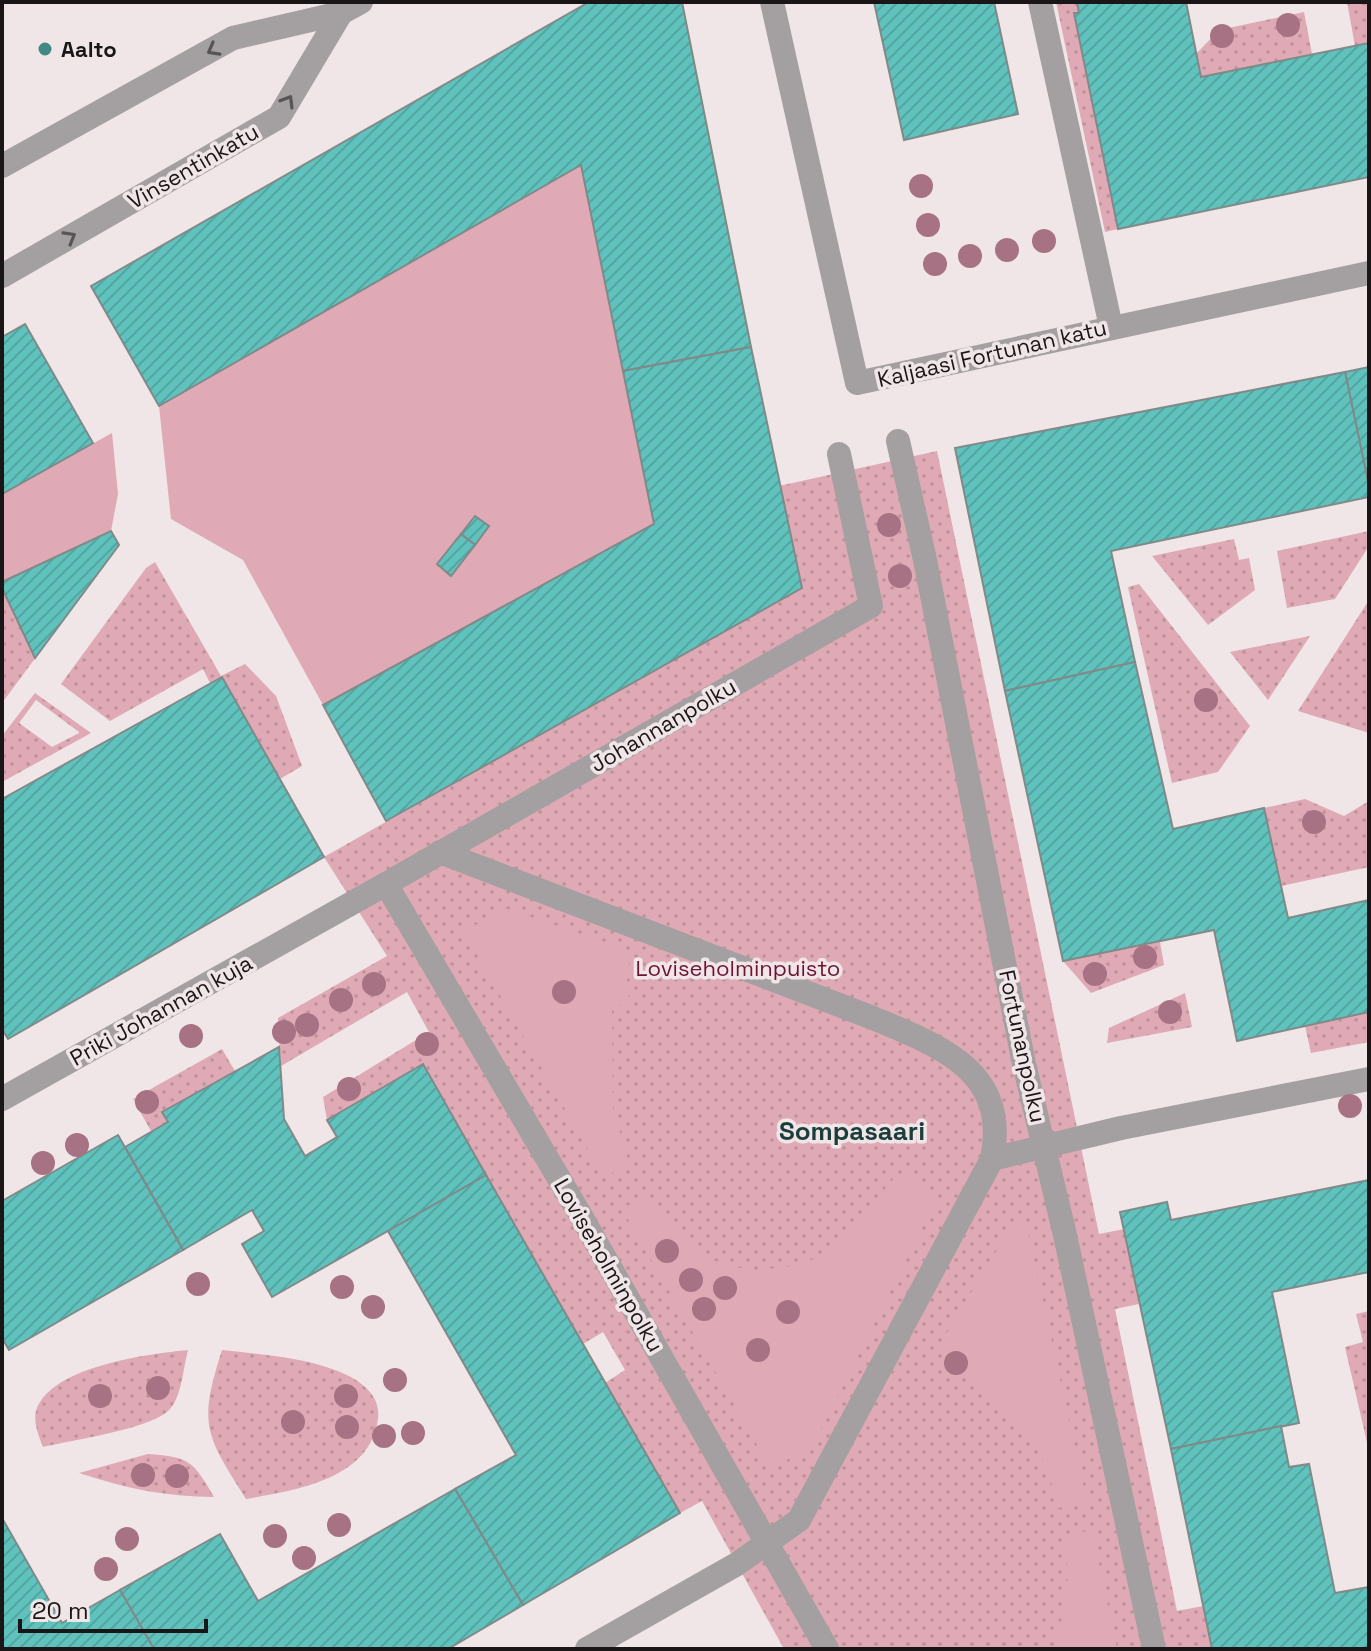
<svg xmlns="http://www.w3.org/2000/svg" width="1371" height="1651" font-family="'Space Grotesk',sans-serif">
	<defs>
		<pattern id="grass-dots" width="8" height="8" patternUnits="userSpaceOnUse" patternTransform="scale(2)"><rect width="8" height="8" fill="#dfaab5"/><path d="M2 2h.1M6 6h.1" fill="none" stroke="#bf929b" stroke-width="1.8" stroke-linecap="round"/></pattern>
		<pattern id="building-hatch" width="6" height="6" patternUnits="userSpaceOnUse" patternTransform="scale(2)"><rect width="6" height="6" fill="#60c2bd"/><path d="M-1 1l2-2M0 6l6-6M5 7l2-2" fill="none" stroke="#53a6a2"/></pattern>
	</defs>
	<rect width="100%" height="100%" fill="#f0e5e7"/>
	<g fill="url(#grass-dots)" fill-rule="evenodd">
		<polygon points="1056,2 1077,2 1079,13 1075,13 1118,229 1105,232"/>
		<polygon points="1347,2 1369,2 1369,43 1355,46"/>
		<polygon points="1304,12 1312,54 1201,77 1196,54 1219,30"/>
		<polygon points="937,451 1099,1234 1124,1229 1139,1304 1115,1309 1177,1611 1203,1606 1212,1649 784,1649 702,1501 680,1513 605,1383 625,1370 603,1332 583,1344 423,1064 327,1120 323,1097 429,1032 407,992 281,1066 278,1018 387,956 324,857 652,671 779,486"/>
		<polygon points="1369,531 1369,546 1335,599 1287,608 1277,551"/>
		<polygon points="1234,539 1239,560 1249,558 1255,590 1208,625 1152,556"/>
		<polygon points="119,545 2,703 2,588"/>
		<polygon points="155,562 221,676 245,664 276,696 302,766 280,779 222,677 210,683 203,669 110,721 61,684 146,568"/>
		<polygon points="1139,584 1250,726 1218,772 1172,783 1128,587"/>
		<polygon points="1369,600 1369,733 1298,711"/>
		<polygon points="1310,636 1268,700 1230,652"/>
		<path d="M35,693L91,733L2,782V736ZM36,700L79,732V733L52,747L19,723Z"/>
		<polygon points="1305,799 1344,816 1369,801 1369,867 1281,886 1264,808"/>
		<polygon points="1160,942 1164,965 1091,993 1063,961"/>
		<polygon points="1185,993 1192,1027 1107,1043 1109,1028"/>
		<polygon points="1369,1012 1369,1042 1311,1053 1305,1026"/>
		<polygon points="222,1049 235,1071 163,1111 168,1122 151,1131 133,1099"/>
		<polygon points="1369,1311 1369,1446 1368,1447 1345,1347 1363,1342 1356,1314"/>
		<path d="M188,1350C183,1368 182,1397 169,1410C151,1429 72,1440 43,1447C39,1437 33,1422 36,1411C50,1366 149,1354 188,1350Z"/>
		<path d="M222,1350C265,1355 310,1357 349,1376C366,1385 381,1399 378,1419C370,1480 295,1490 246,1499C205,1434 198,1425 222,1350Z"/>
		<path d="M148,1454C190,1457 193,1461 214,1497C166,1497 124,1488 79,1473Z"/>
	</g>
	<g fill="#dfaab5">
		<polygon points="581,165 654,524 323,705 243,560 171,519 159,406"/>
		<polygon points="112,433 118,494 111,531 119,545 2,611 2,494"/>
		<polygon points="504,908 631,951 627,980 630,1006 612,1005 613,1108 629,1163 604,1178 464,932"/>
		<polygon points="898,1173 939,1194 813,1445 771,1469 622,1209 647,1194 700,1253 725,1266 756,1270 798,1266 823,1255 842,1240"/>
		<path d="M1026,1223L1087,1502L1058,1508C1055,1496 1052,1484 1048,1472C1028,1422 981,1379 936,1351L1012,1225Z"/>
		<path d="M1092,1530L1117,1649H1053C1067,1603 1072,1584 1063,1536Z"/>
	</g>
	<g fill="url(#building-hatch)" stroke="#7f8a89" stroke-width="2">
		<polygon points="589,2 682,2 751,347 623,371 581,165 159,406 91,286"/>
		<polygon points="874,2 994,2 1018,114 904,140"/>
		<polygon points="1077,2 1186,2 1201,77 1369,43 1369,177 1118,229 1074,13 1079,13"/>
		<polygon points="25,324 93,443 2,494 2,337"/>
		<polygon points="751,347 802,588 386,821 323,705 654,524 623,371"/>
		<polygon points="1369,367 1369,486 1345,372"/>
		<polygon points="1345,372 1369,486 1369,497 1111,551 1135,662 1005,691 955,448"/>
		<polygon points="475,516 489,526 475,545 461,534"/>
		<polygon points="111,531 119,545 35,658 2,588 2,582"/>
		<polygon points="461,534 475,545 451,576 437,564"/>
		<polygon points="1135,662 1173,829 1264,808 1288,918 1369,900 1369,1012 1237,1041 1214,930 1063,961 1005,691"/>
		<polygon points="222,677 324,857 8,1039 2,1029 2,799"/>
		<polygon points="279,1047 284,1119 305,1156 337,1137 327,1120 423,1064 486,1175 272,1297 242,1244 264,1231 252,1210 183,1250 125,1147 168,1122 162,1112"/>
		<polygon points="118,1135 183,1250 9,1350 2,1338 2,1201"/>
		<polygon points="486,1175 680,1513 523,1605 455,1489 516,1455 388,1231"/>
		<polygon points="1369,1180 1369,1272 1272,1292 1299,1423 1171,1449 1120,1212 1167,1202 1171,1220"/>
		<polygon points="1281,1426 1289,1467 1309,1464 1335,1593 1369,1587 1369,1649 1212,1649 1171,1449"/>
		<polygon points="455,1489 523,1605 448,1649 154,1649 120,1590 220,1534 258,1601"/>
		<polygon points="2,1518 62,1623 120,1590 154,1649 2,1649"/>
	</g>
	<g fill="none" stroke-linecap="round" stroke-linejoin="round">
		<polyline stroke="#a49fa0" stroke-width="24" points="1040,2 1111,327"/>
		<g stroke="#a49fa0" stroke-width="24">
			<polyline points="772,2 857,383 1369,273"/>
			<polyline points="2,166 233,38 341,13 361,2"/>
			<polyline points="2,276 279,117 341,13"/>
			<polyline points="898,441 925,560 1024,1064 1065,1235 1154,1649"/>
			<path d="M440,852L873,1018C940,1046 1010,1071 992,1159"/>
			<polyline points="386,884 581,1216 827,1649"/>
			<polyline points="2,1099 386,884 871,606 839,454"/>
			<polyline points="587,1649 737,1564 799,1520 992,1159 1121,1128 1369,1079"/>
		</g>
	</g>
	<g fill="#a77284">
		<circle cx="1288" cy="25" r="12"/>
		<circle cx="1222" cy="36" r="12"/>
		<circle cx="921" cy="186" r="12"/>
		<circle cx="928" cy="225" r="12"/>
		<circle cx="1044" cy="241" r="12"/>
		<circle cx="1007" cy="250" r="12"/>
		<circle cx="970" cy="256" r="12"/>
		<circle cx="935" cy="264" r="12"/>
		<circle cx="889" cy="525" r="12"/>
		<circle cx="900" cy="576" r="12"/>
		<circle cx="1206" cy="700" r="12"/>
		<circle cx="1314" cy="822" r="12"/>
		<circle cx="1145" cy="957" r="12"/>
		<circle cx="1095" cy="974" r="12"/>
		<circle cx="374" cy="984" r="12"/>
		<circle cx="564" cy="992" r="12"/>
		<circle cx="341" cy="1000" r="12"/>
		<circle cx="1170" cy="1012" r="12"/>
		<circle cx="307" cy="1025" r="12"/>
		<circle cx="284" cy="1032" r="12"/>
		<circle cx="191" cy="1036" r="12"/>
		<circle cx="427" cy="1044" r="12"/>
		<circle cx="349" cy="1089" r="12"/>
		<circle cx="147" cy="1102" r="12"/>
		<circle cx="1350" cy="1106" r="12"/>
		<circle cx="77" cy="1145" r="12"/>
		<circle cx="43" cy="1163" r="12"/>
		<circle cx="667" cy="1251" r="12"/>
		<circle cx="691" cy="1280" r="12"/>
		<circle cx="198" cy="1284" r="12"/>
		<circle cx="342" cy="1287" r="12"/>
		<circle cx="725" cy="1288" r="12"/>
		<circle cx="373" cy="1307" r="12"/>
		<circle cx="704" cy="1309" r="12"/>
		<circle cx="788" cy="1312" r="12"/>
		<circle cx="758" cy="1350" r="12"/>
		<circle cx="956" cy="1363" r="12"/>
		<circle cx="395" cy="1380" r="12"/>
		<circle cx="158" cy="1388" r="12"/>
		<circle cx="100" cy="1396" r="12"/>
		<circle cx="346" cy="1396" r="12"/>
		<circle cx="293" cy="1422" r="12"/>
		<circle cx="347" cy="1427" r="12"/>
		<circle cx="413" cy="1433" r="12"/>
		<circle cx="384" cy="1436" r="12"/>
		<circle cx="143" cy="1475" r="12"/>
		<circle cx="177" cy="1476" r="12"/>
		<circle cx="339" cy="1525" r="12"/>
		<circle cx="275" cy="1536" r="12"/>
		<circle cx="127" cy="1539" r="12"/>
		<circle cx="304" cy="1558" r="12"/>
		<circle cx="106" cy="1569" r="12"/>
	</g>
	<defs><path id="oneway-chevron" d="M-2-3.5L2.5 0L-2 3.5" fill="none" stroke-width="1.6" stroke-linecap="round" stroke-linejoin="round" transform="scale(2)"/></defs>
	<g stroke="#585455">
		<use href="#oneway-chevron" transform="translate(213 50) rotate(151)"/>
		<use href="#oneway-chevron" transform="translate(288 101) rotate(-59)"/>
		<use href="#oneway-chevron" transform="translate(70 237) rotate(-30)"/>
	</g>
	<circle fill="#418985" stroke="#f0e5e7" stroke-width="3" cx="45" cy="49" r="8"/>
	<g text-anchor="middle" stroke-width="7" stroke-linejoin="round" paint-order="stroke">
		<g font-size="22" font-weight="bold" fill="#1a1617" stroke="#f0e5e7" text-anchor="start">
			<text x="61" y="57">Aalto</text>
		</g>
		<g font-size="22" fill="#1a1617" stroke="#f0e5e7">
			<text transform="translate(193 166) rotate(-30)" y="8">Vinsentinkatu</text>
			<text transform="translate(992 353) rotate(-13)" y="8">Kaljaasi Fortunan katu</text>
			<text transform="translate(663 725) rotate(-30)" y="8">Johannanpolku</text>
			<text transform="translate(161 1010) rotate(-29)" y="8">Priki Johannan kuja</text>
			<text transform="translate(1023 1046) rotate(78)" y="8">Fortunanpolku</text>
			<text transform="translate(609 1265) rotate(60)" y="8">Loviseholminpolku</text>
		</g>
		<g font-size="22" fill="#6c1433" stroke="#f0e5e7">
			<text x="738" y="976">Loviseholminpuisto</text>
		</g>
		<g font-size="26" font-weight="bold" fill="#1b3d3b" stroke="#f0e5e7">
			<text x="852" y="1140">Sompasaari</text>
		</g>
	</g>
	<rect width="1371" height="1651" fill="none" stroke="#1a1617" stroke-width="8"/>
	<path d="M20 1619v12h186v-12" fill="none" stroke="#1a1617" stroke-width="4"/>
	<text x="32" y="1619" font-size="24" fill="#1a1617" stroke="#f0e5e7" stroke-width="6" paint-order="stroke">20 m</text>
</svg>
